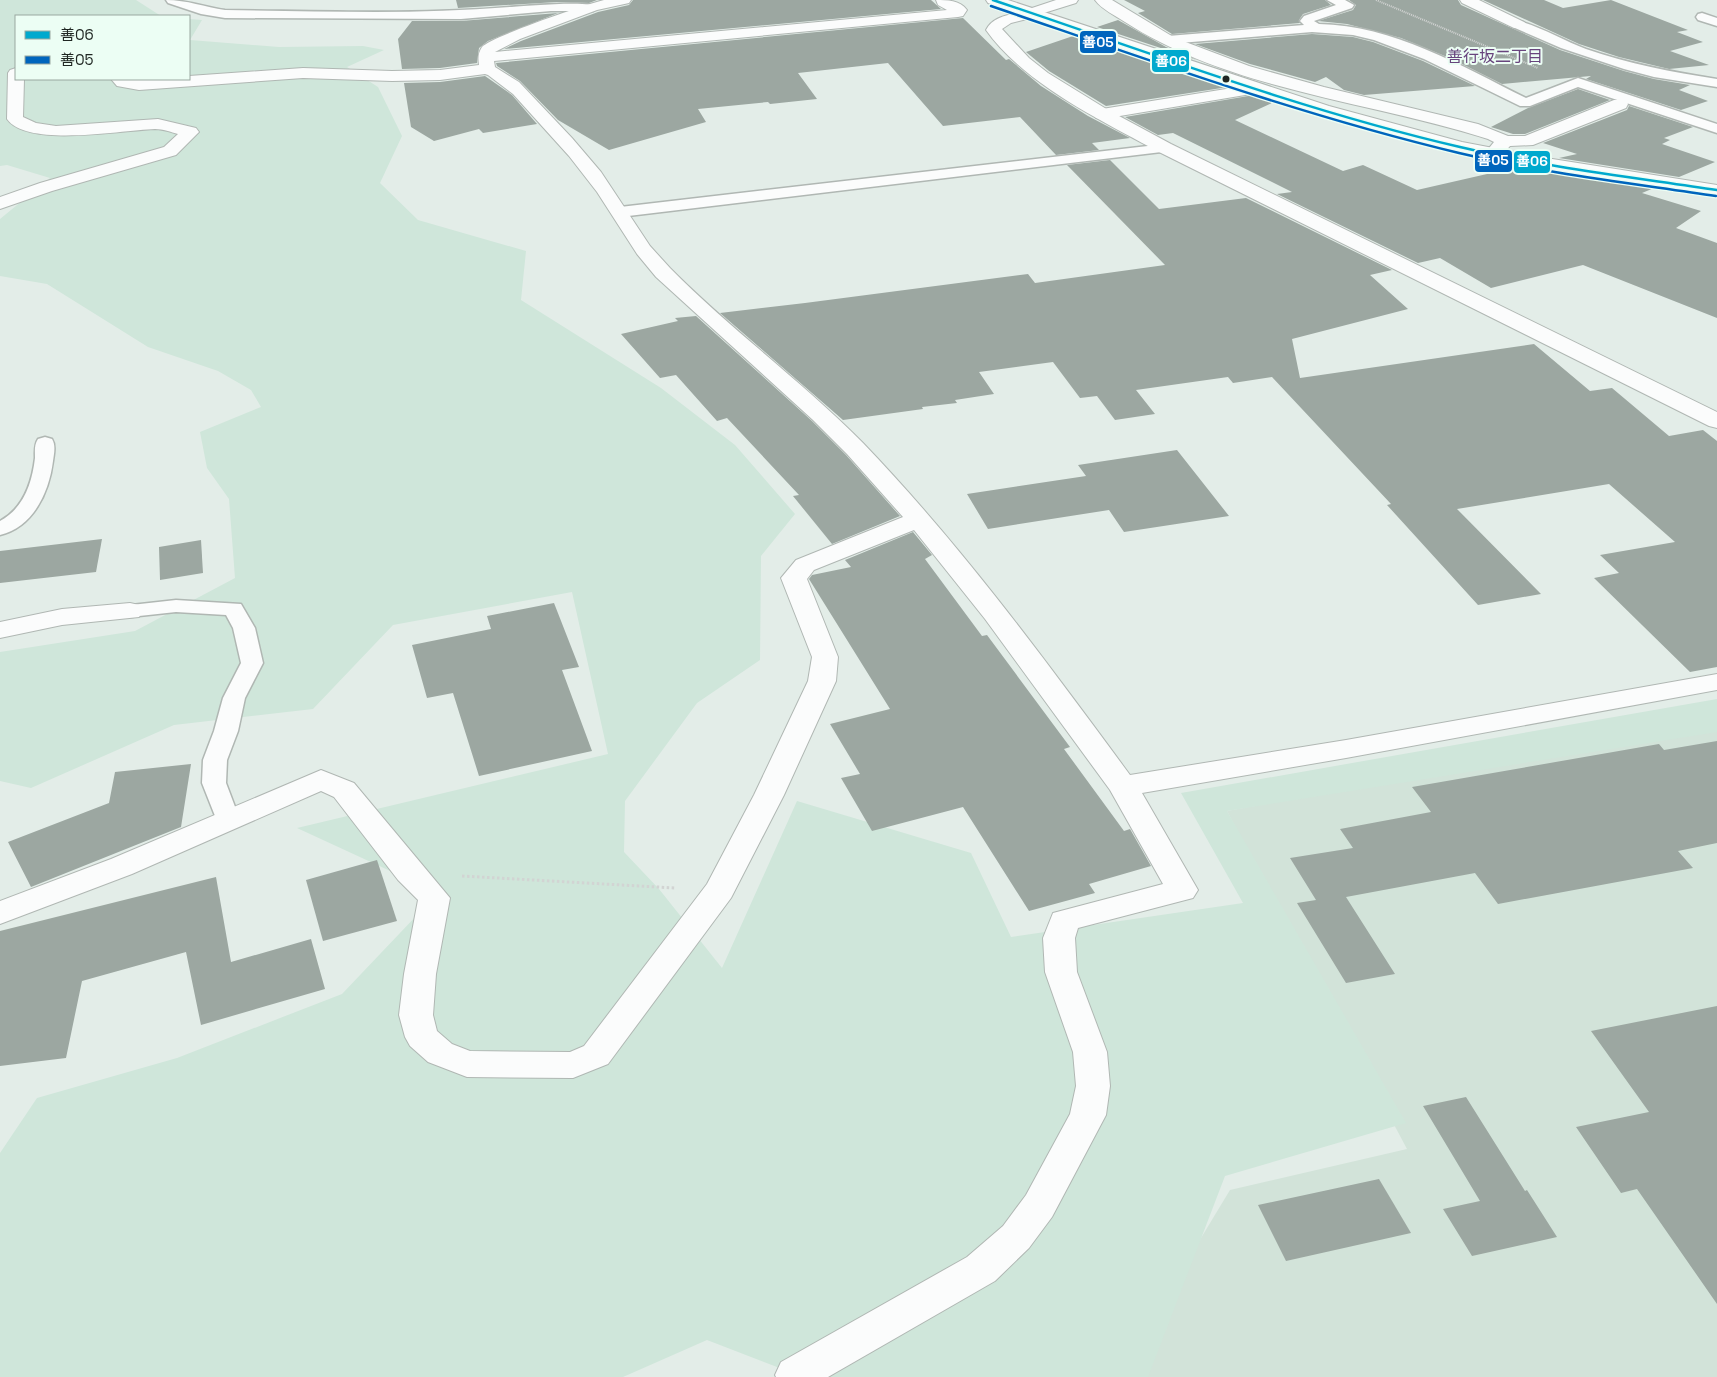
<svg xmlns="http://www.w3.org/2000/svg" width="1717" height="1377" font-family="'Space Grotesk','Noto Sans JP',sans-serif">
	<rect width="100%" height="100%" fill="#e3ede8"/>
	<polygon fill="#d2e3d9" points="1717,722 1717,1377 1117,1377 1230,1190 1407,1149 1227,811"/>
	<polygon fill="#cfe6da" points="0,0 136,0 161,16 16,16 16,79 189,79 189,19 202,20 190,40 279,47 363,46 384,50 347,67 378,87 402,136 380,183 418,220 526,251 521,300 661,388 735,445 795,514 761,556 760,660 697,703 625,801 624,852 659,889 722,968 797,801 971,853 1011,937 1243,903 1181,793 1717,699 1717,732 1227,811 1406,1123 1225,1176 1148,1377 803,1377 707,1340 623,1377 0,1377 0,1153 37,1098 177,1058 342,994 438,893 297,828 608,754 572,592 393,625 313,709 174,725 31,788 0,781 0,652 135,631 235,578 229,499 207,468 200,432 261,407 251,390 218,371 148,347 47,284 0,276 0,219 50,178 7,165 0,166"/>
	<g fill="#9ca7a1">
		<polygon points="456,0 597,0 589,3 557,2 458,8"/>
		<polygon points="633,0 931,0 941,9 504,49 521,41 598,12 629,5"/>
		<polygon points="1124,0 1325,0 1331,5 1303,14 1299,20 1300,23 1172,34 1138,13 1145,11"/>
		<polygon points="1349,0 1458,0 1461,5 1560,50 1624,71 1654,79 1690,85 1679,90 1708,101 1681,110 1586,79 1591,76 1502,84 1452,59 1401,38 1347,24 1318,21 1353,10 1356,5"/>
		<polygon points="1483,0 1544,0 1563,8 1611,0 1688,30 1677,32 1703,42 1670,51 1709,65 1669,69 1619,57 1579,44"/>
		<polygon points="558,13 488,41 479,48 477,63 440,68 402,69 398,39 412,21 461,21"/>
		<polygon points="963,18 1006,60 1009,59 1041,86 1088,116 1130,138 1092,143 1099,150 1056,155 1020,117 943,126 888,63 798,73 817,99 770,104 768,102 698,109 706,122 609,150 558,120 520,81 497,66 496,63"/>
		<polygon points="1118,20 1166,47 1197,60 1097,27"/>
		<polygon points="1312,34 1353,37 1373,42 1423,61 1475,86 1364,95 1344,90 1326,77 1315,82 1250,64 1195,44"/>
		<polygon points="1076,35 1228,87 1106,106 1049,71 1026,52"/>
		<polygon points="485,76 512,95 537,124 483,133 479,129 434,141 411,127 404,83 440,82"/>
		<polygon points="1578,89 1610,100 1525,134 1513,134 1491,127 1528,108"/>
		<polygon points="1254,95 1274,102 1235,120 1343,171 1363,165 1417,190 1522,166 1654,188 1642,193 1701,211 1676,228 1717,243 1717,318 1583,265 1491,288 1440,258 1418,263 1277,194 1292,192 1173,133 1158,135 1125,117"/>
		<polygon points="1629,106 1693,127 1664,138 1670,140 1662,144 1715,162 1679,177 1559,158 1577,154 1543,143 1627,110"/>
		<polygon points="1110,160 1159,209 1246,198 1392,270 1370,275 1408,309 1292,339 1300,378 1534,344 1590,391 1612,388 1669,436 1703,430 1717,441 1717,667 1690,672 1594,578 1619,573 1600,555 1675,542 1609,484 1457,509 1541,594 1478,605 1387,505 1391,504 1272,377 1233,383 1228,377 1136,390 1155,414 1115,420 1097,396 1080,398 1053,362 979,372 994,394 955,400 957,403 922,407 923,409 843,420 720,313 805,303 1028,274 1035,283 1165,265 1067,165"/>
		<polygon points="696,316 812,421 846,455 900,516 832,544 793,496 799,495 727,418 717,421 676,375 660,378 621,334 678,321 675,318"/>
		<polygon points="1177,450 1229,516 1124,532 1109,510 988,529 967,494 1086,476 1078,465"/>
		<polygon points="913,532 932,555 925,559 982,636 987,635 1070,747 1064,749 1124,831 1130,829 1151,866 1089,884 1095,893 1029,911 963,807 872,831 841,778 860,774 830,724 890,709 809,579 812,575 851,567 845,560"/>
		<polygon points="102,539 96,572 0,583 0,551"/>
		<polygon points="201,540 203,573 160,580 159,547"/>
		<polygon points="554,603 579,667 562,670 592,751 479,776 453,693 427,698 412,645 491,629 487,616"/>
		<polygon points="1717,741 1717,843 1678,851 1693,868 1498,904 1475,873 1346,897 1395,974 1346,983 1297,903 1316,900 1290,858 1353,848 1340,829 1431,812 1412,787 1659,744 1664,750"/>
		<polygon points="191,764 181,827 31,887 8,842 109,803 115,772"/>
		<polygon points="377,860 397,921 323,941 306,880"/>
		<polygon points="216,877 231,962 311,939 325,989 201,1025 186,952 82,981 66,1058 0,1066 0,931"/>
		<polygon points="1717,1006 1717,1304 1637,1189 1621,1193 1576,1127 1649,1112 1591,1031"/>
		<polygon points="1466,1097 1525,1191 1527,1190 1557,1237 1472,1256 1443,1209 1480,1201 1423,1106"/>
		<polygon points="1379,1179 1411,1233 1286,1261 1258,1205"/>
	</g>
	<g fill="none" stroke-linecap="round" stroke-linejoin="round">
		<defs>
			<g id="lane">
				<path d="M166,0C187,0 205,7 225,10C320,11 415,15 510,7C524,6 591,0 599,7L593,11H551L461,19L225,18L201,14L168,3Z"/>
				<path d="M1327,0H1345L1354,5L1352,8L1314,21L1319,24C1393,25 1461,66 1526,98L1578,78L1717,124V133L1578,87L1530,106H1520L1424,59L1374,40L1353,35L1312,32L1168,44L1162,40L1168,36L1304,25L1300,21L1304,16L1336,5Z"/>
				<polygon points="1702,13 1717,18 1717,26 1698,20 1696,17 1698,14"/>
				<path d="M1519,21C1539,26 1565,41 1586,49C1629,64 1672,72 1717,79V87L1654,77L1624,69L1561,48L1515,28L1513,25L1515,22Z"/>
				<polygon points="1165,144 1170,145 1172,148 1170,151 620,217 615,215 612,212 615,209 620,207"/>
				<path d="M45,437L52,439C56,445 54,454 53,461C49,493 33,527 0,535V521C24,508 32,483 35,458C35,451 34,445 38,439Z"/>
				<polygon points="176,600 241,604 255,628 263,663 245,698 238,731 227,760 226,783 240,820 237,826 228,828 219,826 202,783 203,760 214,731 223,698 241,663 233,628 226,615 176,612 130,617 122,616 119,611 122,606"/>
			</g>
			<g id="street">
				<path d="M604,0H631L629,3L597,10L520,39L495,52L947,10L938,5L936,0C947,0 960,0 967,10L963,16L958,17L494,61L495,67L519,82L572,138L601,172L650,246L670,268C731,330 802,381 863,443C962,546 1046,661 1130,775L1346,740L1717,674V690L1346,758L1142,793L1198,890L1193,898L1078,928L1075,938L1077,972L1107,1052L1110,1086L1106,1115L1052,1217L1029,1248L995,1281L828,1377H776L775,1375L781,1362L967,1257L1003,1226L1026,1195L1070,1114L1076,1086L1073,1052L1045,972L1043,938L1053,913L1163,884L1110,790L985,619L914,530L814,570L807,579L838,657L836,681L784,795L731,898L608,1064L573,1078L467,1077L428,1062L410,1046L405,1037L399,1015L404,974L418,900L398,880L334,797L321,791L132,874L0,924V901L111,859L321,770L354,783L450,898L436,974L433,1015L437,1031L452,1044L470,1051L570,1052L584,1046L707,884L754,795L808,681L812,657L781,578L796,560L903,517L847,454L813,420L656,277L637,254L597,192L569,156L513,94L488,75L485,74L440,80L392,81L303,78L139,90L117,86L111,79H189V76L303,68L392,71L440,70L479,65C478,58 478,53 482,47C490,37 587,4 604,0Z"/>
				<polygon points="1056,0 1078,0 1076,3 1031,17 1026,16 1024,13 1026,10"/>
				<path d="M1095,0H1112L1175,38L1249,66L1324,87L1478,124L1508,136H1525L1614,100H1626L1628,104L1626,108L1533,145L1510,146C1503,154 1499,159 1488,157L1485,153L1494,142L1488,139C1369,101 1232,91 1125,22C1116,16 1101,9 1095,0Z"/>
				<polygon points="1460,0 1479,0 1524,22 1527,25 1524,28 1514,28 1462,3"/>
				<path d="M16,68V79H24L23,117L36,123L56,126L158,119L196,128L199,132L176,155L52,191L0,209V197L40,183L164,147L178,134C171,132 163,129 155,129C123,130 27,148 7,119L8,73L10,70Z"/>
				<polygon points="1257,84 1263,86 1265,89 1263,92 1102,119 1096,118 1094,114 1096,110 1102,109"/>
				<polygon points="130,603 139,605 143,611 139,617 62,625 0,638 0,622 62,609"/>
			</g>
			<path id="secondary" d="M986,0H1008L1329,106L1462,142L1546,158L1717,185V195C1631,182 1545,171 1460,152C1314,119 1173,65 1031,18L1011,23L1002,29L1029,58L1048,73L1108,110L1171,144L1717,412V428L1709,426L1159,152C1102,121 1024,84 986,30C992,18 1004,16 1016,13L988,3Z"/>
		</defs>
		<use href="#lane" stroke="#b0b7b3" stroke-width="3"/>
		<use href="#street" stroke="#b0b7b3" stroke-width="2"/>
		<use href="#secondary" stroke="#b0b7b3" stroke-width="2"/>
		<polyline stroke="#d2d4d3" stroke-width="2" stroke-dasharray="1 1" stroke-linecap="butt" points="1376,0 1538,68"/>
		<polyline stroke="#d2d4d3" stroke-width="3" stroke-dasharray="2.5 2.5" stroke-linecap="butt" points="462,876 675,888"/>
		<use href="#lane" fill="#fbfcfc" fill-rule="evenodd"/>
		<use href="#street" fill="#fbfcfc" fill-rule="evenodd"/>
		<use href="#secondary" fill="#fbfcfc" fill-rule="evenodd"/>
		<defs>
			<path id="bus-1" d="M993,0C1148,52 1301,110 1460,147C1545,167 1631,177 1717,190"/>
			<path id="bus-2" d="M991,6C1146,59 1300,115 1459,153C1544,173 1630,183 1716,196"/>
		</defs>
		<use href="#bus-1" stroke="#ecfef4" stroke-width="5"/>
		<use href="#bus-2" stroke="#ecfef4" stroke-width="5"/>
		<use href="#bus-1" stroke="#00a9ce" stroke-width="2.5"/>
		<use href="#bus-2" stroke="#0065bd" stroke-width="2.5"/>
	</g>
	<circle fill="#1f2622" stroke="#ecfef4" stroke-width="2" cx="1226" cy="79" r="4.5"/>
	<g text-anchor="middle" stroke-width="4" stroke-linejoin="round" paint-order="stroke">
		<g font-size="16" fill="#68447d" stroke="#ecfef4">
			<text x="1495" y="62">善行坂二丁目</text>
		</g>
	</g>
	<g stroke="#ecfef4" stroke-width="2">
		<rect x="1079" y="30" width="38" height="24" rx="5" fill="#0065bd"/>
		<rect x="1151" y="49" width="39" height="24" rx="5" fill="#00a9ce"/>
		<rect x="1474" y="149" width="39" height="24" rx="5" fill="#0065bd"/>
		<rect x="1513" y="150" width="38" height="24" rx="5" fill="#00a9ce"/>
	</g>
	<g font-size="14" text-anchor="middle" font-weight="bold" fill="#fff">
		<text x="1098" y="47">善05</text>
		<text x="1171" y="66">善06</text>
		<text x="1493" y="165">善05</text>
		<text x="1532" y="166">善06</text>
	</g>
	<rect x="15" y="15" width="175" height="65" fill="#ecfef4" stroke="#9aa8a0"/>
	<rect x="25" y="31" width="25" height="8" fill="#00a9ce" stroke="#9aa8a0"/>
	<text x="60" y="40" font-size="15" fill="#1f2622">善06</text>
	<rect x="25" y="56" width="25" height="8" fill="#0065bd" stroke="#9aa8a0"/>
	<text x="60" y="65" font-size="15" fill="#1f2622">善05</text>
</svg>
